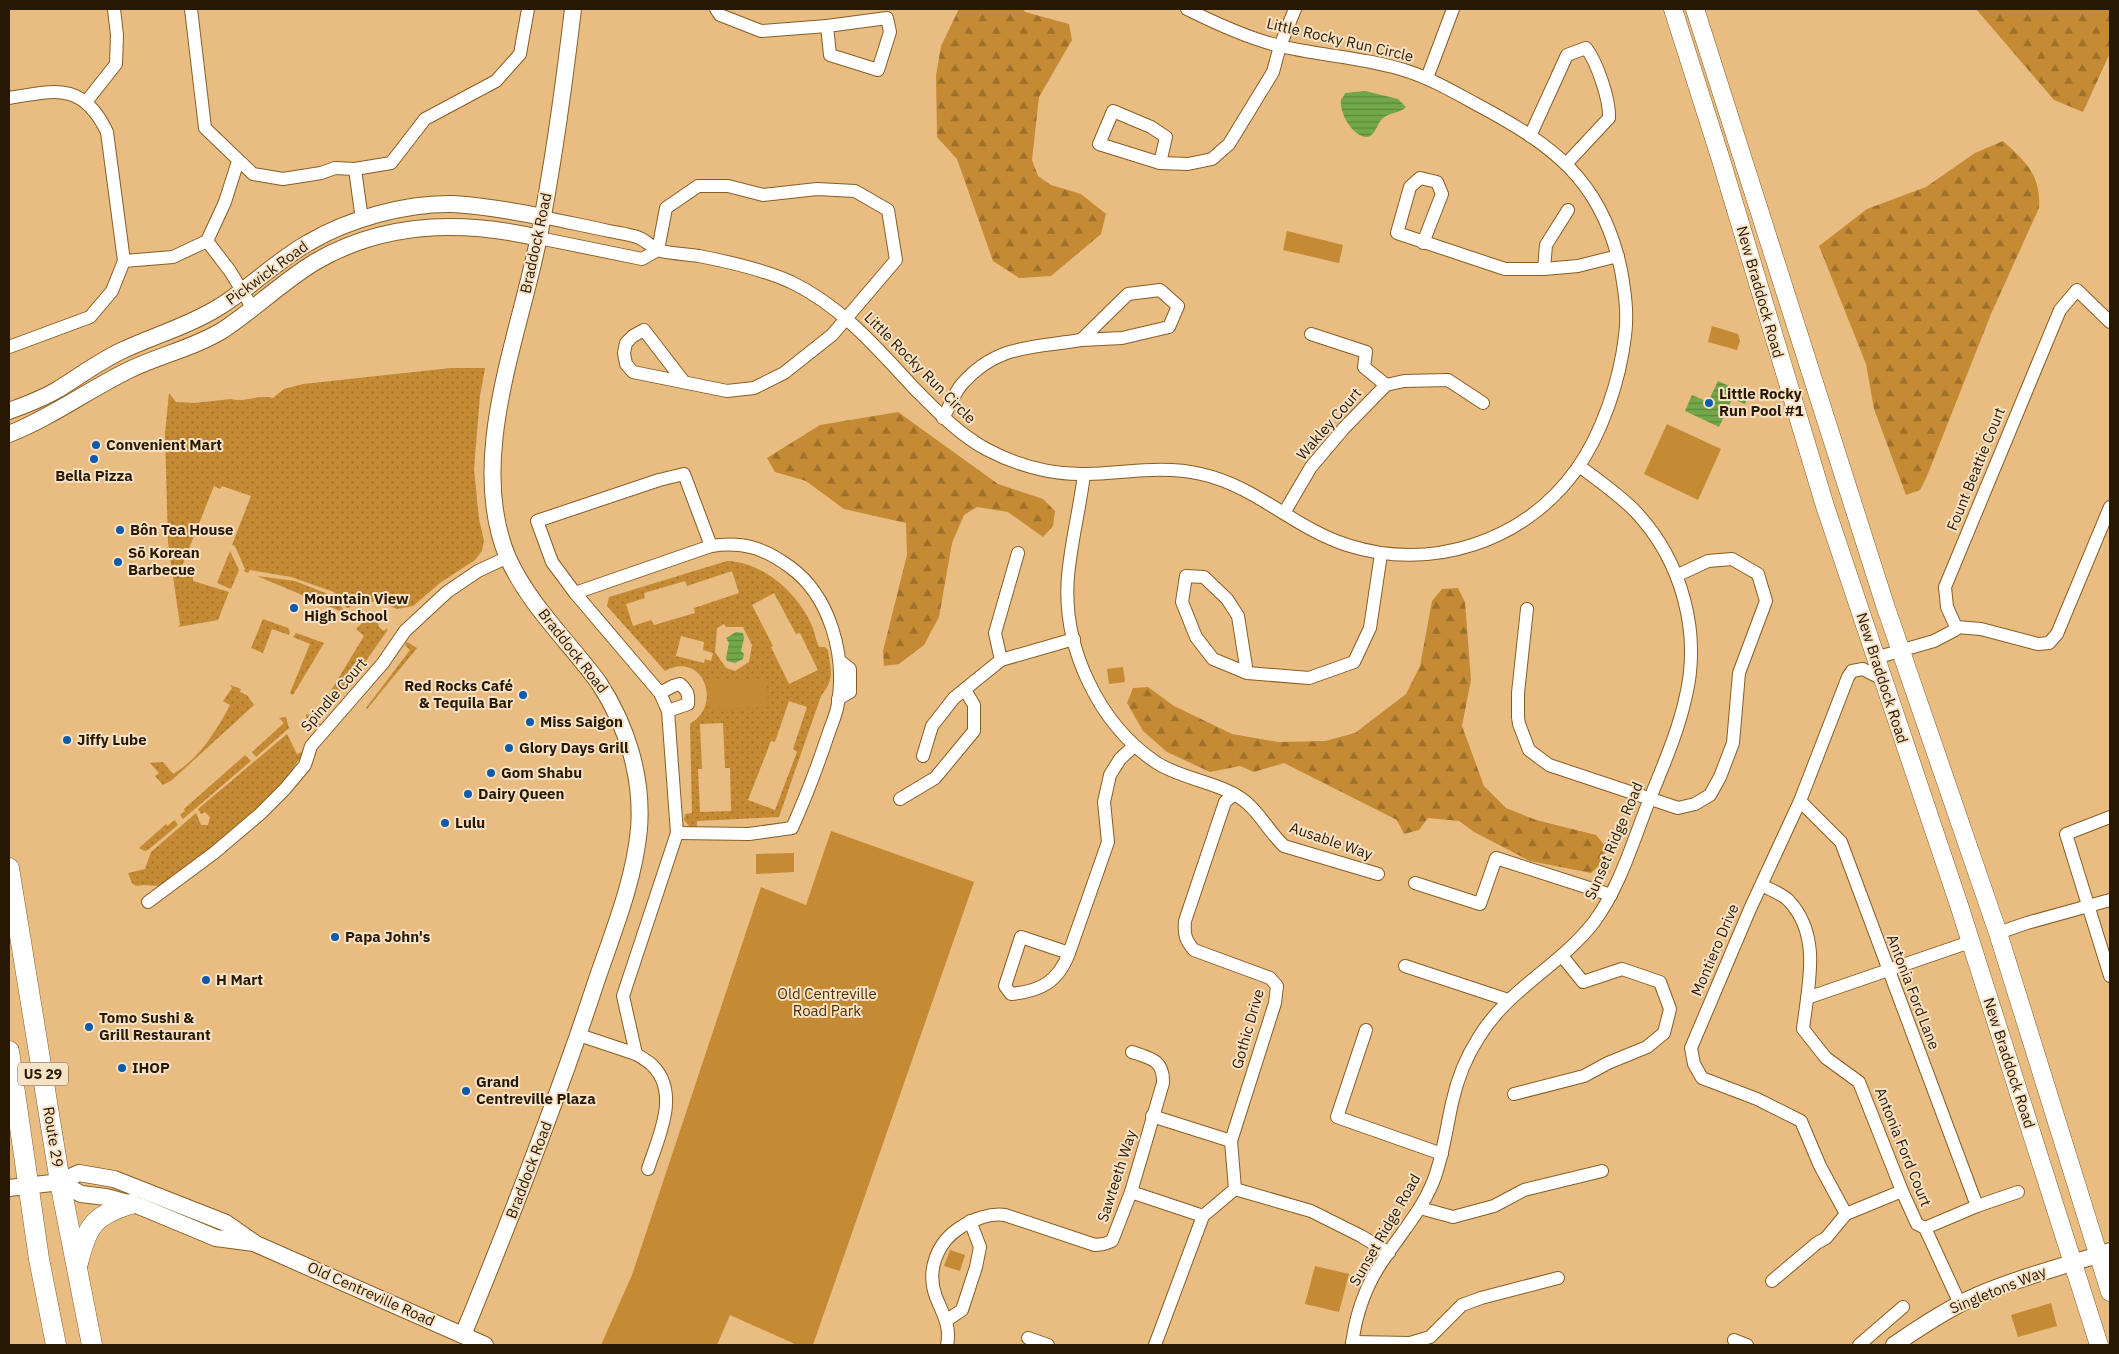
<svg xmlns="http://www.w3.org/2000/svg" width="2119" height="1354" font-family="'IBM Plex Sans',sans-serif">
	<defs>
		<pattern id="grass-dots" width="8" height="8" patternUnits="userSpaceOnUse" patternTransform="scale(1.25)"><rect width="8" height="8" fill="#c48a34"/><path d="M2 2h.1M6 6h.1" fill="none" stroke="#9f702a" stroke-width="1.8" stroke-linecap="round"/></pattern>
		<pattern id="forest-firs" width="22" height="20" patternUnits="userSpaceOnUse" patternTransform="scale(1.25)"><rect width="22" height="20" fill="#c48a34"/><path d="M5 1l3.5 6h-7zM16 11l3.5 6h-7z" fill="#9f702a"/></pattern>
		<pattern id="water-rules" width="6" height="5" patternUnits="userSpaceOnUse" patternTransform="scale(1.25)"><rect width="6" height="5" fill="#72a849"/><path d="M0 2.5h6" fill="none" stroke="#5e883a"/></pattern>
	</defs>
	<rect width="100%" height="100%" fill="#e9bc82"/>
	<g fill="url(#grass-dots)" fill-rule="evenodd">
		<path d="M451,368H485L480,396L474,469L479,519L484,541L482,551L475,560L440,583L413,606L397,609L379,601L357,603L354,598L347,601L351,607L347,608L334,592L291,577L250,570L248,573L244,571L245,569L235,546L232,545L251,496L222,486L220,489L214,486L180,571L193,577V581L229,592L218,620L178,627L180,625L168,542L165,433L169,393L176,402L194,403L231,399C243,403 258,394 273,398L284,389L303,384Z"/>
		<polygon points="230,551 239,570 231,589 217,583"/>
		<path d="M727,561C764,562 800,595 813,628C815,634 816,641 819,647H825L828,650C831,672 835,678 821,696L779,817L697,821V827L691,828L684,820L685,814L692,813L690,724C724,704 702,650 665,671L607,606L609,597ZM732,571L739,593L694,608L695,613L654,625L651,620L633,626L626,604L645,598L644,593L685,581L687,586ZM774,593L796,634L800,633L818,670L789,684L771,647L773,646L752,605ZM724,624L726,627H743L752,645L749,662L735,671L726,668L715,652L717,628ZM681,636L704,642L703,650L713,653L711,661L705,659L704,663L676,656ZM789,701L807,707L793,749L797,752L775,810L748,800L771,741L775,742ZM723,723L725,768H730L731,811L700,812L698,769H702L700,724Z"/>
		<polygon points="257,576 295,581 333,596 344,610 340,611"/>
		<polygon points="263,619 288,628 290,632 289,635 272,629 263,653 251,648"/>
		<polygon points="369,621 378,623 379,627 384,631 387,628 387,631 363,665 316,719 321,726 313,729 307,722 306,714 315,717 364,636 356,629 362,623"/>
		<polygon points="296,633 324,643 293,695 290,693 310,644 293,637"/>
		<polygon points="407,642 417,648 367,709 366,708 410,650 405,645"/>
		<path d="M230,685L241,689L240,692L247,695L254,705L172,780L163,785L155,776L159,773L150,763L163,762L173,774C199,759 217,730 230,705L223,701L232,688Z"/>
		<polygon points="286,717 289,728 256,757 252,752 284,723 279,718"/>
		<path d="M287,734L297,754L304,751L305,753C293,765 287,781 274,793C239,827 200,856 161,886L143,885L136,886L132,883L128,873L145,869L151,852L196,813L201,825H208L210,817L205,812L201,814L198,809Z"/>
		<polygon points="245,755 251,761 183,819 180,815 185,811 184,809"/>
		<polygon points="175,820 178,825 148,850 145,851 139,848 166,824 167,826"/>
	</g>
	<g fill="url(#forest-firs)">
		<polygon points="959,9 1023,9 1025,12 1069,24 1072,40 1039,97 1032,160 1038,176 1051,185 1081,194 1106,214 1101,234 1051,276 1019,278 993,261 957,159 937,137 936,76 941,46"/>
		<polygon points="1976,9 2110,9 2110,53 2083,112 2054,100"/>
		<path d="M2003,141C2026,162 2041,175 2039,208L1991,314L1927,476L1920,490L1906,495L1874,409L1866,364L1819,246L1867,209L1926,187L1975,153Z"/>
		<polygon points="898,412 998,484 1043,499 1055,511 1053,526 1043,537 1008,512 977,507 964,515 952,543 939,617 924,645 899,664 884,666 883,651 907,555 906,523 844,509 806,481 775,472 767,458 820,425"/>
		<polygon points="1458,588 1465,602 1471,680 1462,726 1484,786 1506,808 1536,820 1596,835 1606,847 1603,862 1591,873 1530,861 1474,832 1459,821 1428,818 1419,830 1404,834 1397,820 1284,763 1254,772 1240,766 1210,772 1167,752 1143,731 1127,703 1133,688 1148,687 1174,706 1232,734 1278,742 1325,741 1355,733 1406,694 1420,666 1432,601 1442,589"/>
	</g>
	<g fill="#c48a34">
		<polygon points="1287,231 1343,245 1339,263 1283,250"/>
		<polygon points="1712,326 1738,334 1740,341 1737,350 1708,342"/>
		<polygon points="1667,424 1721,449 1698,500 1644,474"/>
		<polygon points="1123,667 1125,682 1109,684 1107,669"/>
		<polygon points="767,678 768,707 709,710 707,682"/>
		<polygon points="831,831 974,882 813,1345 797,1345 730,1315 717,1345 601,1345 632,1275 761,887 806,905"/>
		<polygon points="794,853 794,872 756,874 756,854"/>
		<polygon points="950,1250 965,1255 960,1271 944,1266"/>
		<polygon points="1315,1266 1349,1274 1339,1312 1305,1304"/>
		<polygon points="2051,1303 2057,1326 2018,1337 2011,1315"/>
	</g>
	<g fill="url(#water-rules)">
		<path d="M1365,91L1398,99L1406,107C1399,114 1389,112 1382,119C1377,124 1375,136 1367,137C1353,137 1339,113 1341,100C1342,98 1344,96 1345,93Z"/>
		<polygon points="1718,381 1749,395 1745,404 1732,399 1719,427 1685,411 1692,395 1708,402"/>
		<polygon points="736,632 743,633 744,638 741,651 744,654 743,659 735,663 727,661 726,658 729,643 726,638"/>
	</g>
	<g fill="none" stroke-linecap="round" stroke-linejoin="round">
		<defs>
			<g id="minor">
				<polyline points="191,9 205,128 253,174 283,179 321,173 335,168 355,169 391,163 425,119 496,81 520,54 528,9"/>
				<polyline points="716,9 720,15 761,31 827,26"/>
				<polygon points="887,18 890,32 878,70 830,55 827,26"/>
				<polyline points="1427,78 1453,9"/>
				<path d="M9,98C56,90 83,82 107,132L124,261L112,291L90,317L9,347"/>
				<polyline points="86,102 116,64 117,35 114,9"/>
				<polygon points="1113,111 1151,127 1166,137 1160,163 1099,144"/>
				<path d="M1530,136L1567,55L1586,48C1597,62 1610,100 1609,118L1566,164"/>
				<polyline points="1160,163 1188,164 1212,159 1229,144 1273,72 1280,46 1295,9"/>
				<polyline points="355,169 362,220"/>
				<path d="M543,217C565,222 587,226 609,231C618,233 628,234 637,237C646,240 652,248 661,251C673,254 687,254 699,256C730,262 762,269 791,282C841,306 876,347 913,387C936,410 957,433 986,449C1016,465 1052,475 1087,474C1125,473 1163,465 1201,474C1256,486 1294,528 1347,545C1431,572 1524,542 1576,470C1602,434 1620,380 1625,336C1628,313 1625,293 1621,270C1602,180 1553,145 1476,104C1454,92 1432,79 1407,71C1364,57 1319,56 1276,45C1245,37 1215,23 1187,9"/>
				<polyline points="539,238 642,259 658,250"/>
				<polyline points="207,241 230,271 253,309"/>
				<polyline points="1423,243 1442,194 1437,182 1420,178 1410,187 1397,233 1505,269 1544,269 1578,266 1618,256"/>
				<polyline points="658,250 666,208 698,186 728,186 763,195 817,189 855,191 888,210 896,260 832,335 784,373 754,388 727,391 633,372 626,364 624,353 626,343 633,336 644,330 684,382"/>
				<polyline points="124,261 173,257 207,241 225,202 238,161"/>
				<polyline points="1544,269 1546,245 1568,210"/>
				<polygon points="1160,290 1178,306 1169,327 1122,338 1081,340 1128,294"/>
				<polyline points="1311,334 1366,352 1364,367 1386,385"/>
				<path d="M943,418C949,408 954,393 962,384C997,344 1033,348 1081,340"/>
				<path d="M1084,474C1080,508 1071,542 1068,576C1062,646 1098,724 1157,763C1183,780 1225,783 1247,803C1261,815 1270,833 1284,846L1378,874"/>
				<polyline points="1284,513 1311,467 1344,428 1386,385 1404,381 1448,380 1483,403"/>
				<path d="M575,593L711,546C743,541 764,548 790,567C830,596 846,655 838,703C837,713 832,723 829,732C818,765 806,797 792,828L749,834L677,833"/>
				<polyline points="1527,609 1518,693 1518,717 1519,724 1529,750 1549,765 1678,808 1695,804 1710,795 1720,777 1733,743 1739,673 1766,601 1758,574 1732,559 1708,561 1678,575"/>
				<polyline points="1956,627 1981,629 2038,644 2049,643 2057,634 2110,507"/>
				<polyline points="1875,658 1934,641 1955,630 1956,627 1947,607 1945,587 2060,310 2077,290 2110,322"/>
				<polyline points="1001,660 995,633 1018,553"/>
				<polyline points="1247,673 1238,616 1227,599 1204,577 1186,576 1182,602 1196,637 1213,659 1247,673 1309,678 1354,662 1370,628 1381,554"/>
				<path d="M660,693L673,686L680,684C687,690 689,694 688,704L668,711"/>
				<polyline points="838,699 850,692 850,669 840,661"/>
				<polyline points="923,756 932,726 954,698 1001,660 1074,639"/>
				<path d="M1234,794L1225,802L1185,921C1184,934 1185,940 1194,950L1270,978L1277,986L1275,1003L1231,1141L1235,1189"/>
				<polyline points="900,799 935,778 974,731 974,705 965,690"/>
				<polyline points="1800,801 1841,842 1977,1206"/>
				<polyline points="2110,817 2066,834 2110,976"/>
				<polyline points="1415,883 1480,904 1496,858 1611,895"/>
				<path d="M1762,885C1770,890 1783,894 1789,901C1822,936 1808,986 1803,1029L1826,1058L1859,1082L1902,1191L1917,1224L1925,1228L1960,1304"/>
				<polyline points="148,902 214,853 260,814 285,789 305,765 311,746 383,663 405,631 447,592 478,571 508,557"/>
				<polyline points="1998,933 2027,923 2110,900"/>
				<path d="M1069,953C1058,982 1041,991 1011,994L1005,986L1021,937L1069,953L1108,842L1104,802L1110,775L1120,759L1134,746"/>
				<polyline points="1405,966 1508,1000"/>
				<polyline points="1807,998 1970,942"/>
				<polyline points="1366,1030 1337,1117 1442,1154"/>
				<polyline points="579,1035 636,1054 623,996 677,833 668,711 660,693 575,593 552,562 537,521 659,480 684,474 711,546"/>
				<path d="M636,1054C641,1057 648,1061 652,1065C681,1093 658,1138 648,1169"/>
				<polyline points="1514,1094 1584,1076 1608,1063 1647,1047 1664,1033 1670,1009 1660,982 1622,969 1583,982 1562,956"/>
				<polyline points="1152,1116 1231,1141"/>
				<polyline points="1235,1189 1311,1211 1361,1236 1389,1253"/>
				<polyline points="1131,1192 1203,1216"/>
				<polyline points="1420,1208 1453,1217 1494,1206 1524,1190 1602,1171"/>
				<polyline points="1846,1214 1820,1166 1801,1121 1757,1099 1702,1078 1694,1064 1691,1048 1750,909 1800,801 1848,677 1852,671 1863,669 1882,679"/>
				<polyline points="1925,1228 1977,1206 2018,1192"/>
				<polyline points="1772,1281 1817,1243 1826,1238 1846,1214 1902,1191"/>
				<polyline points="947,1320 962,1310 976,1267 980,1247 970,1221"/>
				<polyline points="1028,1338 1048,1345"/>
				<polyline points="1734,1340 1747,1345"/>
				<polyline points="1352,1342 1410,1343 1430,1337 1462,1305 1481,1298 1558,1278"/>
				<path d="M947,1345C951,1327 943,1314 936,1297C926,1270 937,1242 961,1227C973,1219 991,1213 1005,1215L1095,1245L1104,1244L1112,1241L1131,1192L1163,1083C1164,1060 1150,1058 1132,1052"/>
				<polyline points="1155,1345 1203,1216 1235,1189"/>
				<path d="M1352,1345C1355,1319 1364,1291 1378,1268C1396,1239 1420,1214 1433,1182C1443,1157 1446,1130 1452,1103C1457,1080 1466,1057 1479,1037C1509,988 1560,966 1594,922C1620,887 1633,841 1649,801C1662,768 1677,735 1685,700C1702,633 1682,561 1635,511C1618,494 1598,480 1579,466"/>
				<polyline points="1859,1345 1903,1307"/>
			</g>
			<g id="tertiary">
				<path d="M9,411C25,405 42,399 57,390C78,377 97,363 119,352C152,336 187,327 219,307C250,288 276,261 308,243C348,219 406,203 453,204C483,206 513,211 543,217"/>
				<path d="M9,434C52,417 88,390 129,370C160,355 194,348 223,330C255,309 282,282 315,262C385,221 462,220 539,238"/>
				<polyline points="60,1182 81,1194 106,1197 139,1206 216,1238 254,1243"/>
				<polyline points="9,1188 60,1182 79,1173 114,1179 226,1223 256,1244 485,1345"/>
				<path d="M463,1335C511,1218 557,1101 596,982C613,932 634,882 639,829C643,777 627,726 599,683C569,642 529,605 508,558C466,460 520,335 539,236C554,161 564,85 573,9"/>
				<path d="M1894,1345C1920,1327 1947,1309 1976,1296C2019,1277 2065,1266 2110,1251"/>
			</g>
			<g id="secondary">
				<polyline points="1673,9 1721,160 1825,506 1959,905 2099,1345"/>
				<polyline points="1695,9 1885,605 1998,933 2110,1292"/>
			</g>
			<g id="primary">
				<polyline points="9,868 60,1182 92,1345"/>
				<polyline points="9,1051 39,1259 56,1345"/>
				<path d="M78,1263C87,1226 94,1215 131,1204"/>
			</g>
		</defs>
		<use href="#minor" stroke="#865e24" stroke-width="14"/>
		<use href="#tertiary" stroke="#865e24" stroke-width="18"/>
		<use href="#secondary" stroke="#865e24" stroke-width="19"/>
		<use href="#primary" stroke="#865e24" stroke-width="21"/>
		<use href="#minor" stroke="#fff" stroke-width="12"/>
		<use href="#tertiary" stroke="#fff" stroke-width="16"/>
		<use href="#secondary" stroke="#fff" stroke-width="18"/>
		<use href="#primary" stroke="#fff" stroke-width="20"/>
	</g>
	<g fill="#0a5caa" stroke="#f8e2c5" stroke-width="2">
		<circle cx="1709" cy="403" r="5"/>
		<circle cx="96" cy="445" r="5"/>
		<circle cx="94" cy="459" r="5"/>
		<circle cx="120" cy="530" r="5"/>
		<circle cx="118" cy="562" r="5"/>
		<circle cx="294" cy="608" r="5"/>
		<circle cx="523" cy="695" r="5"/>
		<circle cx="530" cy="722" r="5"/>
		<circle cx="67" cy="740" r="5"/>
		<circle cx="509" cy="748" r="5"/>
		<circle cx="491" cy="773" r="5"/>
		<circle cx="468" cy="794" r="5"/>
		<circle cx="445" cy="823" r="5"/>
		<circle cx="335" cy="937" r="5"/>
		<circle cx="206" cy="980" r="5"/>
		<circle cx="89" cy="1027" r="5"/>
		<circle cx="122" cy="1068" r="5"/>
		<circle cx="466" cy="1091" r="5"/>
	</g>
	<g text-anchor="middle" stroke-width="4" stroke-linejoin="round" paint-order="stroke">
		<rect fill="#f8e2c5" stroke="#66553c" stroke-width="1" x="18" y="1062.5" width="50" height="23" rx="4"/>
		<g font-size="14" font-weight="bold" fill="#281801">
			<text x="43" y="1079">US 29</text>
		</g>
		<g font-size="15" fill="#281801" stroke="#f8e2c5">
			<text transform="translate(1340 40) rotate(13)" y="5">Little Rocky Run Circle</text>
			<text transform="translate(536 243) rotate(-78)" y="5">Braddock Road</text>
			<text transform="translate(267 273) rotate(-36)" y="5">Pickwick Road</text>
			<text transform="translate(1760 292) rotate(74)" y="5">New Braddock Road</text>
			<text transform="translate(920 368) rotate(45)" y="5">Little Rocky Run Circle</text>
			<text transform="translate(1329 424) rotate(-49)" y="5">Wakley Court</text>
			<text transform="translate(1976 469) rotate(-68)" y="5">Fount Beattie Court</text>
			<text transform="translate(573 651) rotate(52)" y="5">Braddock Road</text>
			<text transform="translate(1882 678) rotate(72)" y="5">New Braddock Road</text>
			<text transform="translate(334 695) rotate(-49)" y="5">Spindle Court</text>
			<text transform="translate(1331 841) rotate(19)" y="5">Ausable Way</text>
			<text transform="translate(1614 841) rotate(-67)" y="5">Sunset Ridge Road</text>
			<text transform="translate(1715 950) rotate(-67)" y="5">Montiero Drive</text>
			<text transform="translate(1913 992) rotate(69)" y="5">Antonia Ford Lane</text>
			<text transform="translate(1248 1029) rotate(-74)" y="5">Gothic Drive</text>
			<text transform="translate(2009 1063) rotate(72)" y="5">New Braddock Road</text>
			<text transform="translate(53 1137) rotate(81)" y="5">Route 29</text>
			<text transform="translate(1903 1147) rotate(68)" y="5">Antonia Ford Court</text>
			<text transform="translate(529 1170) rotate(-69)" y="5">Braddock Road</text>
			<text transform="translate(1117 1176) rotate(-72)" y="5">Sawteeth Way</text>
			<text transform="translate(1385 1230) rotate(-60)" y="5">Sunset Ridge Road</text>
			<text transform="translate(1998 1290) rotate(-22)" y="5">Singletons Way</text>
			<text transform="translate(371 1294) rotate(24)" y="5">Old Centreville Road</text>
		</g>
		<g font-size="15" font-weight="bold" fill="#281801" stroke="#f8e2c5" text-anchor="start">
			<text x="1719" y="399">Little Rocky<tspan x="1719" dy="17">Run Pool #1</tspan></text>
			<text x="106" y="450">Convenient Mart</text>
			<text x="94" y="481" text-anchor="middle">Bella Pizza</text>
			<text x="130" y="535">Bôn Tea House</text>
			<text x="128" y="558">Sō Korean<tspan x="128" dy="17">Barbecue</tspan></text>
			<text x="304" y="604">Mountain View<tspan x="304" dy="17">High School</tspan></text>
			<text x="513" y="691" text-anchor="end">Red Rocks Café<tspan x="513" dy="17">&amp; Tequila Bar</tspan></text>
			<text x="540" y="727">Miss Saigon</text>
			<text x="77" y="745">Jiffy Lube</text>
			<text x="519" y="753">Glory Days Grill</text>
			<text x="501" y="778">Gom Shabu</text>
			<text x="478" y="799">Dairy Queen</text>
			<text x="455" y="828">Lulu</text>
			<text x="345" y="942">Papa John's</text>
			<text x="216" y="985">H Mart</text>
			<text x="99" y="1023">Tomo Sushi &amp;<tspan x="99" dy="17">Grill Restaurant</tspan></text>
			<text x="132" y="1073">IHOP</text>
			<text x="476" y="1087">Grand<tspan x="476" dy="17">Centreville Plaza</tspan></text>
		</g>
		<g font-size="15" fill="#4a3003" stroke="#f8e2c5">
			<text x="827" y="999">Old Centreville<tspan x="827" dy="17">Road Park</tspan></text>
		</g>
	</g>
	<rect width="2119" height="1354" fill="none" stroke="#281801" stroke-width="20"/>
</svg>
